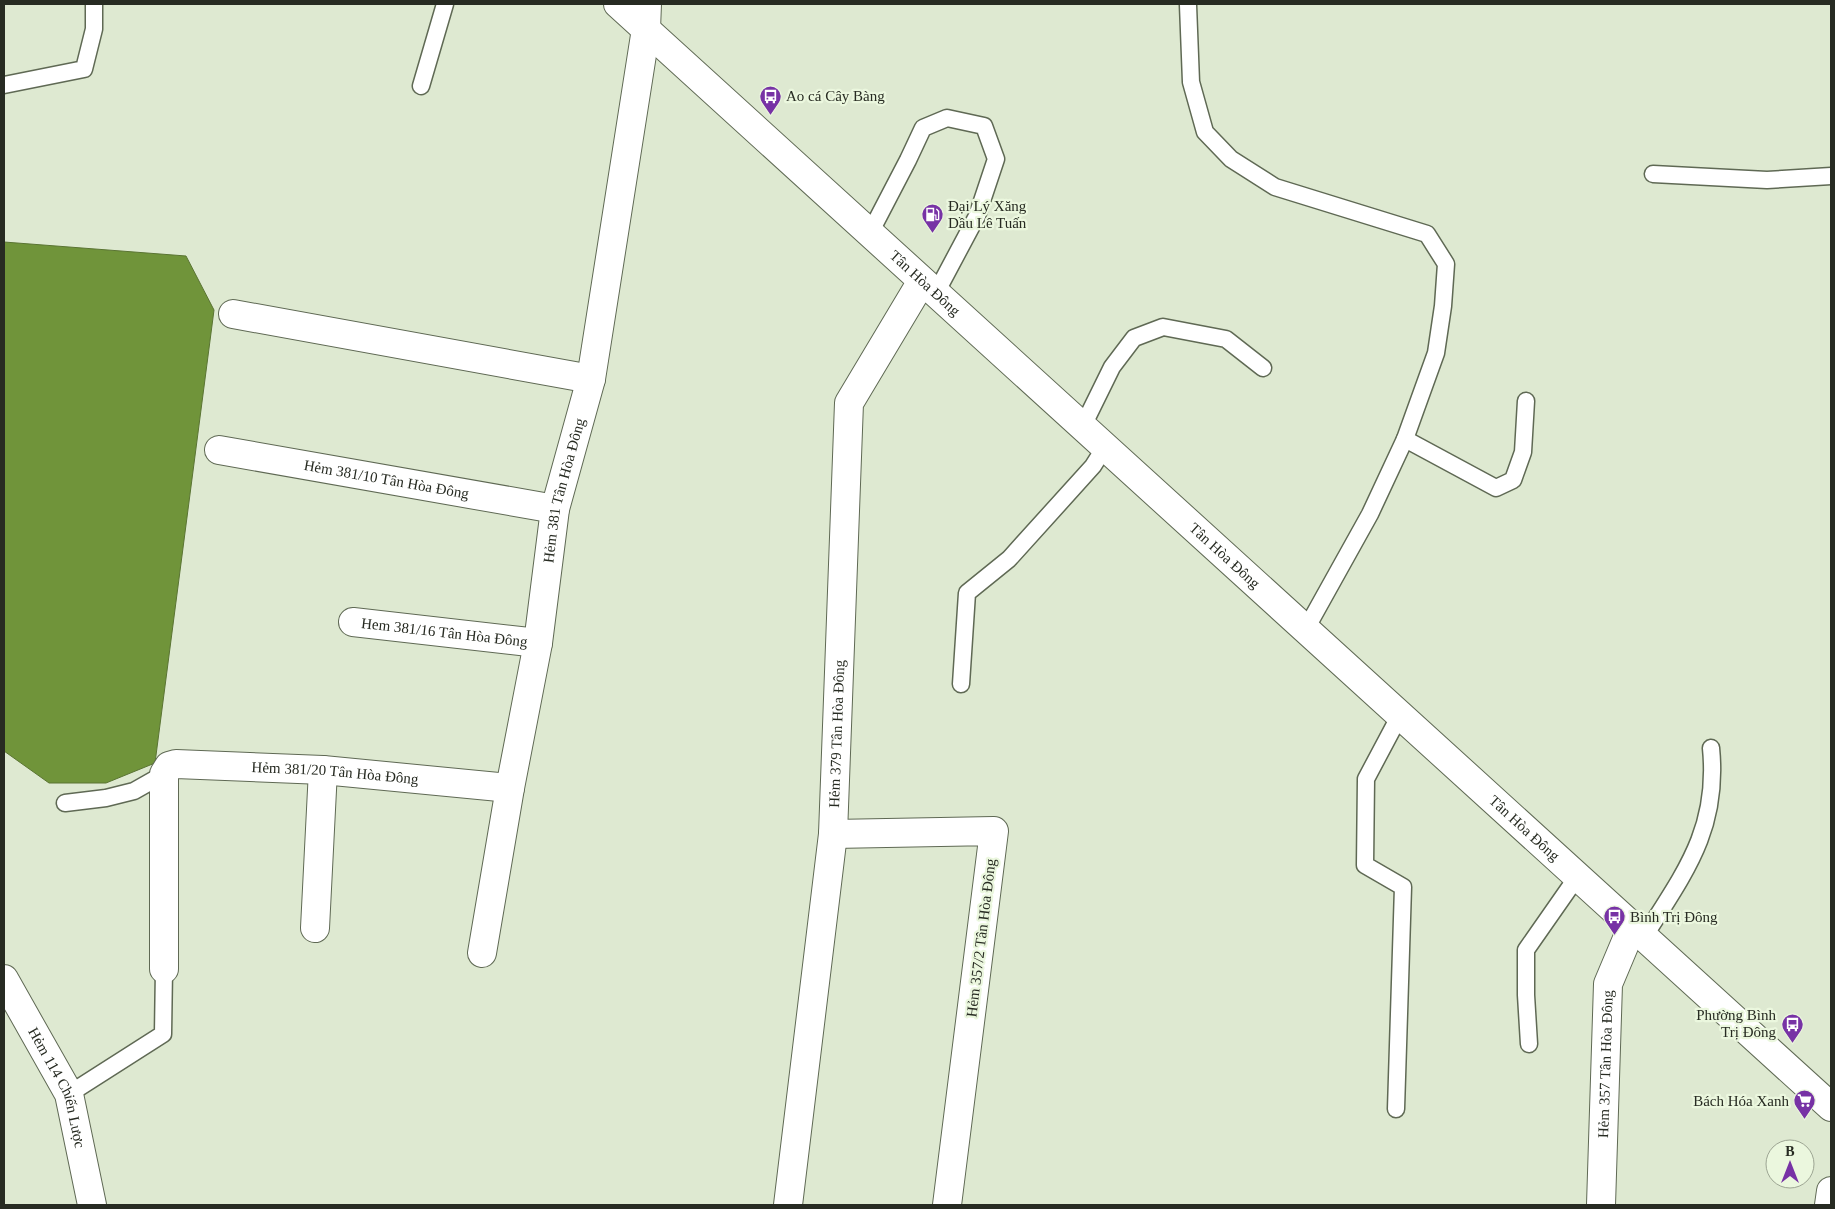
<svg xmlns="http://www.w3.org/2000/svg" width="1835" height="1209" font-family="Georgia,serif">
	<rect width="100%" height="100%" fill="#dee9d1"/>
	<polygon fill="#70943a" stroke="#5a7433" points="4,242 186,256 214,310 155,763 106,783 49,783 4,751"/>
	<g fill="none" stroke-linecap="round" stroke-linejoin="round">
		<defs>
			<g id="lane">
				<polyline points="1188,5 1191,82 1205,132 1231,159 1275,187 1427,234 1446,264 1443,306 1436,353 1405,439 1370,514 1306,629"/>
				<polyline points="4,85 84,69 94,29 94,4"/>
				<polyline points="421,86 445,4"/>
				<polyline points="1653,174 1767,180 1831,176"/>
				<polyline points="870,233 908,160 923,128 947,118 984,126 996,159 977,216 936,293"/>
				<polyline points="1083,426 1112,367 1134,338 1163,327 1226,339 1263,368"/>
				<polyline points="1405,439 1496,488 1513,480 1523,452 1526,401"/>
				<polyline points="961,684 967,593 1009,559 1093,466 1105,447"/>
				<polyline points="65,803 106,798 134,791 164,774"/>
				<path d="M1644,937C1685,872 1719,829 1711,748"/>
				<polyline points="1529,1044 1526,995 1526,950 1577,877"/>
				<polyline points="69,1094 163,1034 164,969"/>
				<polyline points="1396,1109 1403,887 1365,865 1366,779 1400,715"/>
			</g>
			<g id="street">
				<polyline points="233,314 591,379"/>
				<path id="s1" d="M219,450L555,509"/>
				<path id="s2" d="M353,622L538,643"/>
				<polyline points="833,834 994,831 947,1205"/>
				<polyline points="315,928 323,770"/>
				<path id="s3" d="M482,953L510,788L538,643L555,509L591,379L646,29L647,4"/>
				<path id="s4" d="M164,969V774L169,766L176,764L323,770L510,788"/>
				<path id="s5" d="M4,979L69,1094L92,1205"/>
				<path id="s6" d="M788,1205L833,834L849,403L922,281"/>
				<path id="s7" d="M1601,1205L1608,984L1632,927"/>
				<polyline points="1829,1205 1831,1191"/>
			</g>
			<g id="secondary">
				<path id="s8" d="M618,4L1831,1107"/>
			</g>
		</defs>
		<use href="#lane" stroke="#5f6954" stroke-width="19"/>
		<use href="#street" stroke="#5f6954" stroke-width="30"/>
		<use href="#secondary" stroke="#5f6954" stroke-width="30"/>
		<use href="#lane" stroke="#fff" stroke-width="16"/>
		<use href="#street" stroke="#fff" stroke-width="28"/>
		<use href="#secondary" stroke="#fff" stroke-width="28"/>
	</g>
	<defs>
		<symbol id="bus-pin" viewBox="-11 -11 22 30"><path d="M0 17L-7.5 6A9.5 9.5 0 1 1 7.5 6Z" fill="#7732a5" stroke="#ebf7de"/><path d="M-5-6H5V4H4V6H2V4H-2V6H-4V4H-5ZM-3.5-4V0h7V-4ZM-3.5 1.2v1.5H-2V1.2ZM2 1.2v1.5H3.5V1.2Z" fill="#fff"/></symbol>
		<symbol id="fuel-pin" viewBox="-11 -11 22 30"><path d="M0 17L-7.5 6A9.5 9.5 0 1 1 7.5 6Z" fill="#7732a5" stroke="#ebf7de"/><path d="M-5.5-6h7V0h2V4h1.3V-2.5L3-4.5l.8-.8L6-3V5H2.5V1h-1V6h-7ZM-4.2-4.7v3.2H.2V-4.7Z" fill="#fff"/></symbol>
		<symbol id="supermarket-pin" viewBox="-11 -11 22 30"><path d="M0 17L-7.5 6A9.5 9.5 0 1 1 7.5 6Z" fill="#7732a5" stroke="#ebf7de"/><path d="M-6-5.5h2.5l.6 2H6L4.5 2H-2.5L-4.4-4H-6ZM-1.5 3.2a1.3 1.3 0 1 0 .1 0ZM3 3.2a1.3 1.3 0 1 0 .1 0Z" fill="#fff"/></symbol>
	</defs>
	<g fill-rule="evenodd">
		<use href="#bus-pin" x="758" y="84" width="25" height="34"/>
		<use href="#fuel-pin" x="920" y="202" width="25" height="34"/>
		<use href="#bus-pin" x="1602" y="904" width="25" height="34"/>
		<use href="#bus-pin" x="1780" y="1012" width="25" height="34"/>
		<use href="#supermarket-pin" x="1792" y="1088" width="25" height="34"/>
	</g>
	<g text-anchor="middle" stroke-width="4.5" stroke-linejoin="round" paint-order="stroke">
		<g font-size="15" fill="#272b22" stroke="#ebf7de" text-anchor="start">
			<text x="786" y="101">Ao cá Cây Bàng</text>
			<text x="948" y="211">Đại Lý Xăng<tspan x="948" dy="17">Dầu Lê Tuấn</tspan></text>
			<text x="1630" y="922">Bình Trị Đông</text>
			<text x="1776" y="1020" text-anchor="end">Phường Bình<tspan x="1776" dy="17">Trị Đông</tspan></text>
			<text x="1789" y="1106" text-anchor="end">Bách Hóa Xanh</text>
		</g>
		<g font-size="15" fill="#272b22" stroke="#ebf7de">
			<text dy="5" stroke="none"><textPath href="#s8" startOffset="415">Tân Hòa Đông</textPath></text>
			<text dy="5" stroke="none"><textPath href="#s1" startOffset="170">Hẻm 381/10 Tân Hòa Đông</textPath></text>
			<text dy="5" stroke="none"><textPath href="#s3" startOffset="470">Hẻm 381 Tân Hòa Đông</textPath></text>
			<text dy="5" stroke="none"><textPath href="#s8" startOffset="820">Tân Hòa Đông</textPath></text>
			<text dy="5" stroke="none"><textPath href="#s2" startOffset="92">Hem 381/16 Tân Hòa Đông</textPath></text>
			<text dy="5" stroke="none"><textPath href="#s6" startOffset="474">Hẻm 379 Tân Hòa Đông</textPath></text>
			<text dy="5" stroke="none"><textPath href="#s4" startOffset="371">Hẻm 381/20 Tân Hòa Đông</textPath></text>
			<text dy="5" stroke="none"><textPath href="#s8" startOffset="1225">Tân Hòa Đông</textPath></text>
			<text transform="translate(981 938) rotate(-83)" y="5">Hẻm 357/2 Tân Hòa Đông</text>
			<text dy="5" stroke="none"><textPath href="#s7" startOffset="141">Hẻm 357 Tân Hòa Đông</textPath></text>
			<text dy="5" stroke="none"><textPath href="#s5" startOffset="122">Hẻm 114 Chiến Lược</textPath></text>
		</g>
	</g>
	<rect width="1835" height="1209" fill="none" stroke="#272b22" stroke-width="10"/>
	<g transform="translate(1790 1164)"><circle r="24" fill="#ebf7de" stroke="#9da593"/>
	<path d="M0-4L9 19L0 12L-9 19Z" fill="#7732a5"/>
	<text y="-8" font-size="14" font-weight="bold" text-anchor="middle" fill="#272b22">B</text>
	</g>
</svg>
